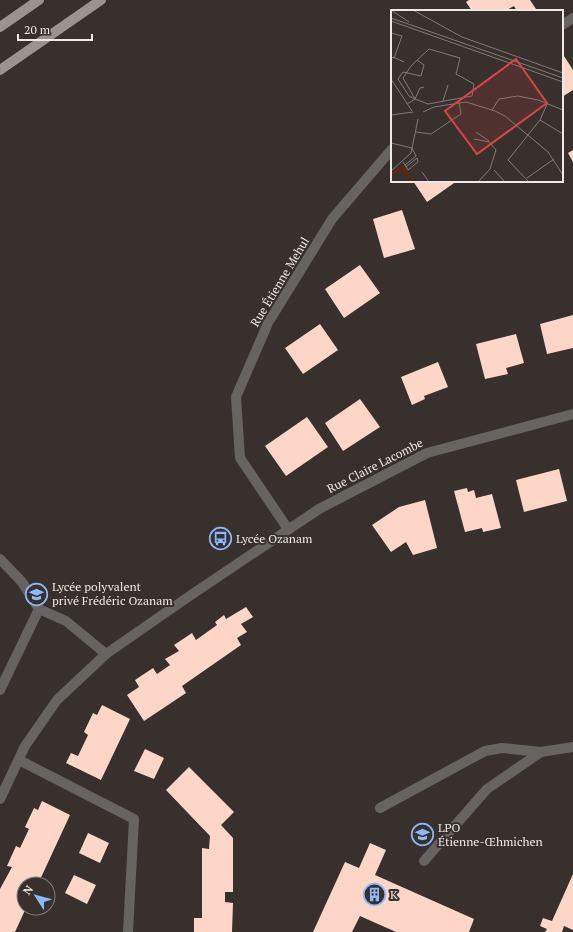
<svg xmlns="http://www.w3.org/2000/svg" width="573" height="932" font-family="'PT Serif',serif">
	<rect width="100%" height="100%" fill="#38302c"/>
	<g fill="#fdd6c7">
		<polygon points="469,0 530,0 536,9 533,11 517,11 514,6 505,11 472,11 466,2"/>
		<polygon points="564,56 573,70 573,90 562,97 562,57"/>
		<polygon points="573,150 573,162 568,153"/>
		<polygon points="413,181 457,181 427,202"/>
		<polygon points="402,210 415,249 384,258 373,219"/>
		<polygon points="360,265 380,293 344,318 325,289"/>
		<polygon points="573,315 573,348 547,354 540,324"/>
		<polygon points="320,324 338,350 303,374 285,348"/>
		<polygon points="516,334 524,363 506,368 508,374 485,379 476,344"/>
		<polygon points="438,362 448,387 424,396 425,399 412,405 401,377"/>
		<polygon points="360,399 380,427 343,451 325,423"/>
		<polygon points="307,417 328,447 286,476 265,446"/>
		<polygon points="559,469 567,501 524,512 516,480"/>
		<polygon points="467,488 468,492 474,490 476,498 492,494 501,528 483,532 482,528 465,532 454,491"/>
		<polygon points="425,500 437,548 413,555 406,542 391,552 372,525 399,507"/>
		<polygon points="246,607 253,617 241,624 247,632 237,638 241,645 182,686 186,693 144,721 127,695 139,687 135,680 153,668 157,674 170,665 165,659 179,651 174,645 192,633 196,640 217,625 215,622 224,615 226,619"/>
		<polygon points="102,705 130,719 101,780 66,763 71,753 78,756 88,735 84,732 93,713 97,715"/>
		<polygon points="145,749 164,758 154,779 134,771"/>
		<polygon points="189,767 234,812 221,825 233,838 233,892 225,892 225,902 233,903 232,932 194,932 194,918 202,918 202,848 209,849 210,836 166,790"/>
		<polygon points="42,801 70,815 38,884 24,884 24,908 26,908 15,932 0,932 0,889 12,867 7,866 16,846 20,848 29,829 25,827 34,808 38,810"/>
		<polygon points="88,833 109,843 100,863 79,853"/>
		<polygon points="370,843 386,850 375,875 474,919 469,932 396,932 360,916 352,932 313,932 345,862 359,868"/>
		<polygon points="573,874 573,930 564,926 562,932 545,932 547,929 540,926 543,918 552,921"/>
		<polygon points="74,875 96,885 87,904 65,893"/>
	</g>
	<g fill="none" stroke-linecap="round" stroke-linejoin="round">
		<g stroke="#676361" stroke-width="10">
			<polyline points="0,559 22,582 39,609 0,690"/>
			<polyline points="39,609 66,621 106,654"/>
			<polyline points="380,808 485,751 502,748 541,752"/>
			<polyline points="424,861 487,789 541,752 573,747"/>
		</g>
		<g stroke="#676361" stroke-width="10">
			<polyline points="562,25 573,18"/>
			<polyline points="288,529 240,458 236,397 268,323 332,219 392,149"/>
			<polyline points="19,760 134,819 128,932"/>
			<polyline points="0,799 25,746 57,700 106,654 191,595 319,509 427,453 573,414"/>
		</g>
		<g stroke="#9c938f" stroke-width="10">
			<polyline points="0,27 39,0"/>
			<polyline points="0,70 101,0"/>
		</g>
	</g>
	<defs>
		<symbol id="bus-ring" viewBox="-11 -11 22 22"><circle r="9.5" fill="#38302c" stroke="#8db9fc" stroke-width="1.5"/><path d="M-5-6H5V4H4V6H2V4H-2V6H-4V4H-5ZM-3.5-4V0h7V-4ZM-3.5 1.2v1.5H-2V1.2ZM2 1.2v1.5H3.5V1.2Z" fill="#8db9fc"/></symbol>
		<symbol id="school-ring" viewBox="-11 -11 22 22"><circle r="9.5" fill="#38302c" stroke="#8db9fc" stroke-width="1.5"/><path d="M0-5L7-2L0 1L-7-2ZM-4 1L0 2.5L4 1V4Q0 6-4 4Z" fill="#8db9fc"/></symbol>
		<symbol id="building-ring" viewBox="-11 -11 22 22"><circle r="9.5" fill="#38302c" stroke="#8db9fc" stroke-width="1.5"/><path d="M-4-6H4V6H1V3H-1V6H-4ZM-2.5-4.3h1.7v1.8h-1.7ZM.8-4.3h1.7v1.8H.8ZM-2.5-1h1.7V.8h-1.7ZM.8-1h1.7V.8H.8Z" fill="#8db9fc"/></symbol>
	</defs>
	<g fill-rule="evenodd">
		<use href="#bus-ring" x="208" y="526" width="25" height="25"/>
		<use href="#school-ring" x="24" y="582" width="25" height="25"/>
		<use href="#school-ring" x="410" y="822" width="25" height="25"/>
		<use href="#building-ring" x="362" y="882" width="25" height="25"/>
	</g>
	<g text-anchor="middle" stroke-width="4" stroke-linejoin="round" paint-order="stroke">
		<g font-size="12" fill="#eee8e6" stroke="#38302c">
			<text transform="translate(280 282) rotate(-59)" y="4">Rue Étienne Mehul</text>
			<text transform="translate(375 466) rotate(-27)" y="4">Rue Claire Lacombe</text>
		</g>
		<g font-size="12" fill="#eee8e6" stroke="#38302c" text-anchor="start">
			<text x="236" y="543">Lycée Ozanam</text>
			<text x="52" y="591">Lycée polyvalent<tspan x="52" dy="14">privé Frédéric Ozanam</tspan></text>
			<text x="438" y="832">LPO<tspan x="438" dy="14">Étienne-Œhmichen</tspan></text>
			<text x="390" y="899">K</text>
		</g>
	</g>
	<g transform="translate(391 10)">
		<rect width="172" height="172" fill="#38302c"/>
		<path d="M12,156L18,165L23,172H16L19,169L16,164L13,167L12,159L0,167V163Z" fill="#652608"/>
		<path fill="none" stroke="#817a76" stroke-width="1" d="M0,0L18,12M22,0L71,27L172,63M0,8L172,68M0,11L172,72M0,23L11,26L3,48L0,47M38,39L69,48L65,64L83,74L81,86L37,94L24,89L12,68L20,56ZM2,47L13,52M0,69L21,101M24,89L18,86L7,69L12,62L30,66L33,55L26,50M52,91L57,75M16,94L24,89L29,78L33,77M101,100L108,89L127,86L147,90L172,100M32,102L43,97L75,92L104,101L114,106L157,142L172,165M0,105L22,102M149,110L172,124M25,122L40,124L70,104L68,92M85,122L98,131M83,129L98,132L105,140L99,159L87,172M0,133L21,138M12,152L17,160L27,152L26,148M14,155L25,146L21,138M15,157L26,148M103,160L114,172M0,161L20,143L27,109M31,162L38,172M136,168L163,149M138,172L117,150L149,110L156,94"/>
		<path fill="#da4544" fill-opacity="0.15" stroke="#da4544" stroke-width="2" d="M125,49L156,93L86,144L54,101Z"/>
		<rect width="172" height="172" fill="none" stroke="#eee8e6" stroke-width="2"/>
	</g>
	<g transform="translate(36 896) rotate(306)"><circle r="19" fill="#38302c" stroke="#817a76"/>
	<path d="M0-3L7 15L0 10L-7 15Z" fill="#8db9fc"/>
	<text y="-6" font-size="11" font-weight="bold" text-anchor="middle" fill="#eee8e6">N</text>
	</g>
	<path d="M18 34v6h74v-6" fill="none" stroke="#eee8e6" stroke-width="2"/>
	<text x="24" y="34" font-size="12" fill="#eee8e6" stroke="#38302c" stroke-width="3" paint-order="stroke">20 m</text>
</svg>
